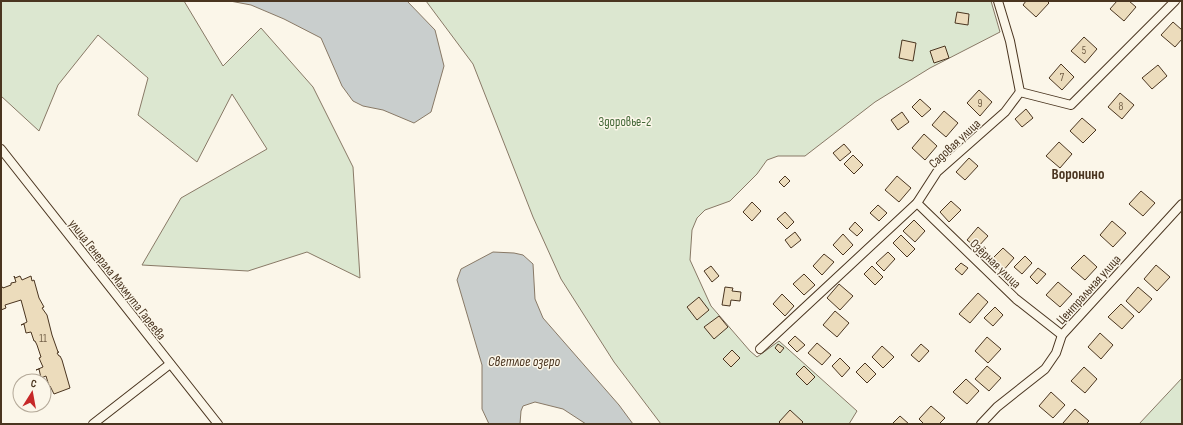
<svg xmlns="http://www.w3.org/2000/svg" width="1183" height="425" font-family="'Sofia Sans Condensed',sans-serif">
	<rect width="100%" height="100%" fill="#fbf6e9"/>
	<g fill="#dce7d0" stroke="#887966">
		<polygon points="1,1 184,1 223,66 261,28 313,87 353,167 360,278 307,252 248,271 142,265 181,198 267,149 232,94 197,162 138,115 148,78 98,35 58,85 39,131 1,96"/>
		<polygon points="426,1 991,1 1000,32 930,68 875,102 805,156 778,156 767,160 757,174 730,201 705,210 697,218 692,230 690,260 711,306 750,351 757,357 779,341 857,411 849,424 661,424 614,362 561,279 533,217 473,64"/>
		<polygon points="1182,378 1182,424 1139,424"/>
	</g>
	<g fill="#c9cecd" stroke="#887966">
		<polygon points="230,1 407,1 435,30 444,66 431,112 414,123 383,110 363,106 353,101 342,86 321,38 284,19 251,5"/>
		<polygon points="493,252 514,253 523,255 533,264 535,299 543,318 619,405 633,424 586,424 563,409 535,402 523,406 521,411 520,424 489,424 482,409 482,365 457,280 461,269"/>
	</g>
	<g fill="#ecdcbc" stroke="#4a3520">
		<polygon points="1026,1 1047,1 1049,3 1036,17 1023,5"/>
		<polygon points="1117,1 1129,1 1136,7 1124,21 1110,9"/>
		<polygon points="957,12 969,14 968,25 955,23"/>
		<polygon points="1173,22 1182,30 1182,39 1175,47 1161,35"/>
		<polygon points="1084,37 1097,49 1085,63 1071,51"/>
		<polygon points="902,40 916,43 913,61 899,58"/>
		<polygon points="945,46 949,58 934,63 930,51"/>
		<polygon points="1061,64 1074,77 1062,90 1049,78"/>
		<polygon points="1158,65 1167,76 1152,89 1142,78"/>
		<polygon points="979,90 992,102 980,116 967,103"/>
		<polygon points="1120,93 1134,105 1122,119 1108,107"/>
		<polygon points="920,99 931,109 922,117 912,107"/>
		<polygon points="1026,109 1033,118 1022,127 1015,119"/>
		<polygon points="944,111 958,123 946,137 932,125"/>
		<polygon points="902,112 909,122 898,130 891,120"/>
		<polygon points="1082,118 1096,130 1083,143 1070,131"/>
		<polygon points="924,134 937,146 925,160 912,148"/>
		<polygon points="1059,142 1072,154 1060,168 1046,156"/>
		<polygon points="844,144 851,152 840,161 833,153"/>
		<polygon points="853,155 863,165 854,174 844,164"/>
		<polygon points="969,158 978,166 965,180 956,172"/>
		<polygon points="785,176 790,181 784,187 779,182"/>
		<polygon points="897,176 911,188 899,202 885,190"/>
		<polygon points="1141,191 1155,203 1143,216 1129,204"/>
		<polygon points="951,201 961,210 949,222 940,212"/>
		<polygon points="752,202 761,211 752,221 743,212"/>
		<polygon points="878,205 887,213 879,221 870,213"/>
		<polygon points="785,212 794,222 787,229 777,219"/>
		<polygon points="914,220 925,231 915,242 903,231"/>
		<polygon points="1112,221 1126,233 1113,247 1100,235"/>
		<polygon points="855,222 863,230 857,236 849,229"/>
		<polygon points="978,227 988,236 977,248 967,240"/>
		<polygon points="795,232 801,240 791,248 785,240"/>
		<polygon points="843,234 853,245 843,255 833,245"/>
		<polygon points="901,235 915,249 907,257 893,243"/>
		<polygon points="1003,248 1014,258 1002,272 990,261"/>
		<polygon points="888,252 895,259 884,271 876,263"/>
		<polygon points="824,254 834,262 822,275 813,266"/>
		<polygon points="1084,255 1097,267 1085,280 1071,268"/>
		<polygon points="1025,256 1032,263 1022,274 1014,267"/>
		<polygon points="961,263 968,268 962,275 955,269"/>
		<polygon points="1156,265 1170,277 1157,291 1144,279"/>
		<polygon points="711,266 719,276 712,282 704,271"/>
		<polygon points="872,266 883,277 875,285 864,274"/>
		<polygon points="1038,268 1046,274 1037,284 1030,277"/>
		<polygon points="804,274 815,285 804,295 793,284"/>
		<polygon points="14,276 15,278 20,276 22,280 31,276 32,281 34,280 39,298 44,307 42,308 47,315 52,335 58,352 59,352 57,353 59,356 60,356 62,360 70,388 54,394 50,386 49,386 46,376 41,378 39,369 36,370 43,367 39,358 41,357 37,345 35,341 34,341 31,332 26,333 24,324 21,325 27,322 21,300 5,305 6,308 1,310 1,288 3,287 3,288 11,285 11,283 16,282"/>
		<polygon points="1058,282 1072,294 1060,307 1046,295"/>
		<polygon points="839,284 853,296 840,310 827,298"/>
		<polygon points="725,287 733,288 732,291 741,292 740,301 731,300 730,306 722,305"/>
		<polygon points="1138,287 1152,299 1139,313 1126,301"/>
		<polygon points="978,293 988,302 970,323 959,314"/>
		<polygon points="782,294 794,306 785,316 773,304"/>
		<polygon points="699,297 709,310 697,320 687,307"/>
		<polygon points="1121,304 1134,316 1122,329 1108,317"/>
		<polygon points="995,307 1003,315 993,326 984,318"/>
		<polygon points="835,311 849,323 837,337 823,325"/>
		<polygon points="719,316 728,327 714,339 704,327"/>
		<polygon points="1100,333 1113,345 1101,359 1088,347"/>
		<polygon points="795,336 805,345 797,352 788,343"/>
		<polygon points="987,337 1001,349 988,363 975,351"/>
		<polygon points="817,343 831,355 822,365 808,353"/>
		<polygon points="778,344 784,348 780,353 775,348"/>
		<polygon points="921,344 929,351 919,362 911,355"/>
		<polygon points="882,346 894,357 883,368 872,357"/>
		<polygon points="732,350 740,358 731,367 723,359"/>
		<polygon points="840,358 850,368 842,377 832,366"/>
		<polygon points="865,363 876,374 867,383 856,372"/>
		<polygon points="804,366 815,377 807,385 796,374"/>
		<polygon points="987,366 1001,378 989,391 975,379"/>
		<polygon points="1084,367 1097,379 1085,393 1071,381"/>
		<polygon points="966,379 979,391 967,404 953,392"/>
		<polygon points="1051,392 1065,405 1053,418 1039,406"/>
		<polygon points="931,406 945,418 939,424 924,424 919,419"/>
		<polygon points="1075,409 1089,421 1086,424 1064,424 1063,423"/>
		<polygon points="790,410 803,422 801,424 781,424 779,422"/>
		<polygon points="900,416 909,424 892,424"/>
	</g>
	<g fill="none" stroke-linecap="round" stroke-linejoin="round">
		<defs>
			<g id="street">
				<polyline points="998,1 1010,41 1020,92"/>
				<polyline points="1,149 218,424"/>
				<polyline points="917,203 1016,299 1062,335"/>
				<polyline points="760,349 917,203 937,172 1005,112 1020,92 1071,105 1175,1"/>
				<polyline points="93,424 170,364"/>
				<polyline points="981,424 997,407 1045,369 1056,353 1062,335 1182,204"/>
			</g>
		</defs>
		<use href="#street" stroke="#4a3520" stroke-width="10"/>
		<use href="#street" stroke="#fbf6e9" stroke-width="8"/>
	</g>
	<g text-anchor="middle" stroke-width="3" stroke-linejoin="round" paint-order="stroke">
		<g font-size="11" fill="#725f47">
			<text x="1084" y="54">5</text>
			<text x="1062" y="81">7</text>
			<text x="980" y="107">9</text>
			<text x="1121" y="110">8</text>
			<text x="43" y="342">11</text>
		</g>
		<g font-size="13" fill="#436837" stroke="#fbf6e9">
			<text x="625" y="126">Здоровье-2</text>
		</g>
		<g font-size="13" fill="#4a3520" stroke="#fbf6e9">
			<text transform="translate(954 143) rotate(-43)" y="5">Садовая улица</text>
			<text transform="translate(996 263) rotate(44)" y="5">Озёрная улица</text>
			<text transform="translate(118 279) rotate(52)" y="5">улица Генерала Махмута Гареева</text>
			<text transform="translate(1088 289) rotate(-48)" y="5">Центральная улица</text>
		</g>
		<g font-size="14" font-style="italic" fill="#4a3520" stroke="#fbf6e9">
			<text x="524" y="366">Светлое озеро</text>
		</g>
		<g font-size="15" font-weight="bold" fill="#4a3520" stroke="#fbf6e9">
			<text x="1078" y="179">Воронино</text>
		</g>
	</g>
	<rect width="1183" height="425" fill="none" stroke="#4a3520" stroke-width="4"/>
	<g transform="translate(32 393) rotate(11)"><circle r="19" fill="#fbf6e9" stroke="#b4a999"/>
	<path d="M0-3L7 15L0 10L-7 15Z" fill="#c62828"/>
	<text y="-6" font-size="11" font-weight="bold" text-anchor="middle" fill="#4a3520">С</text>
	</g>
</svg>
